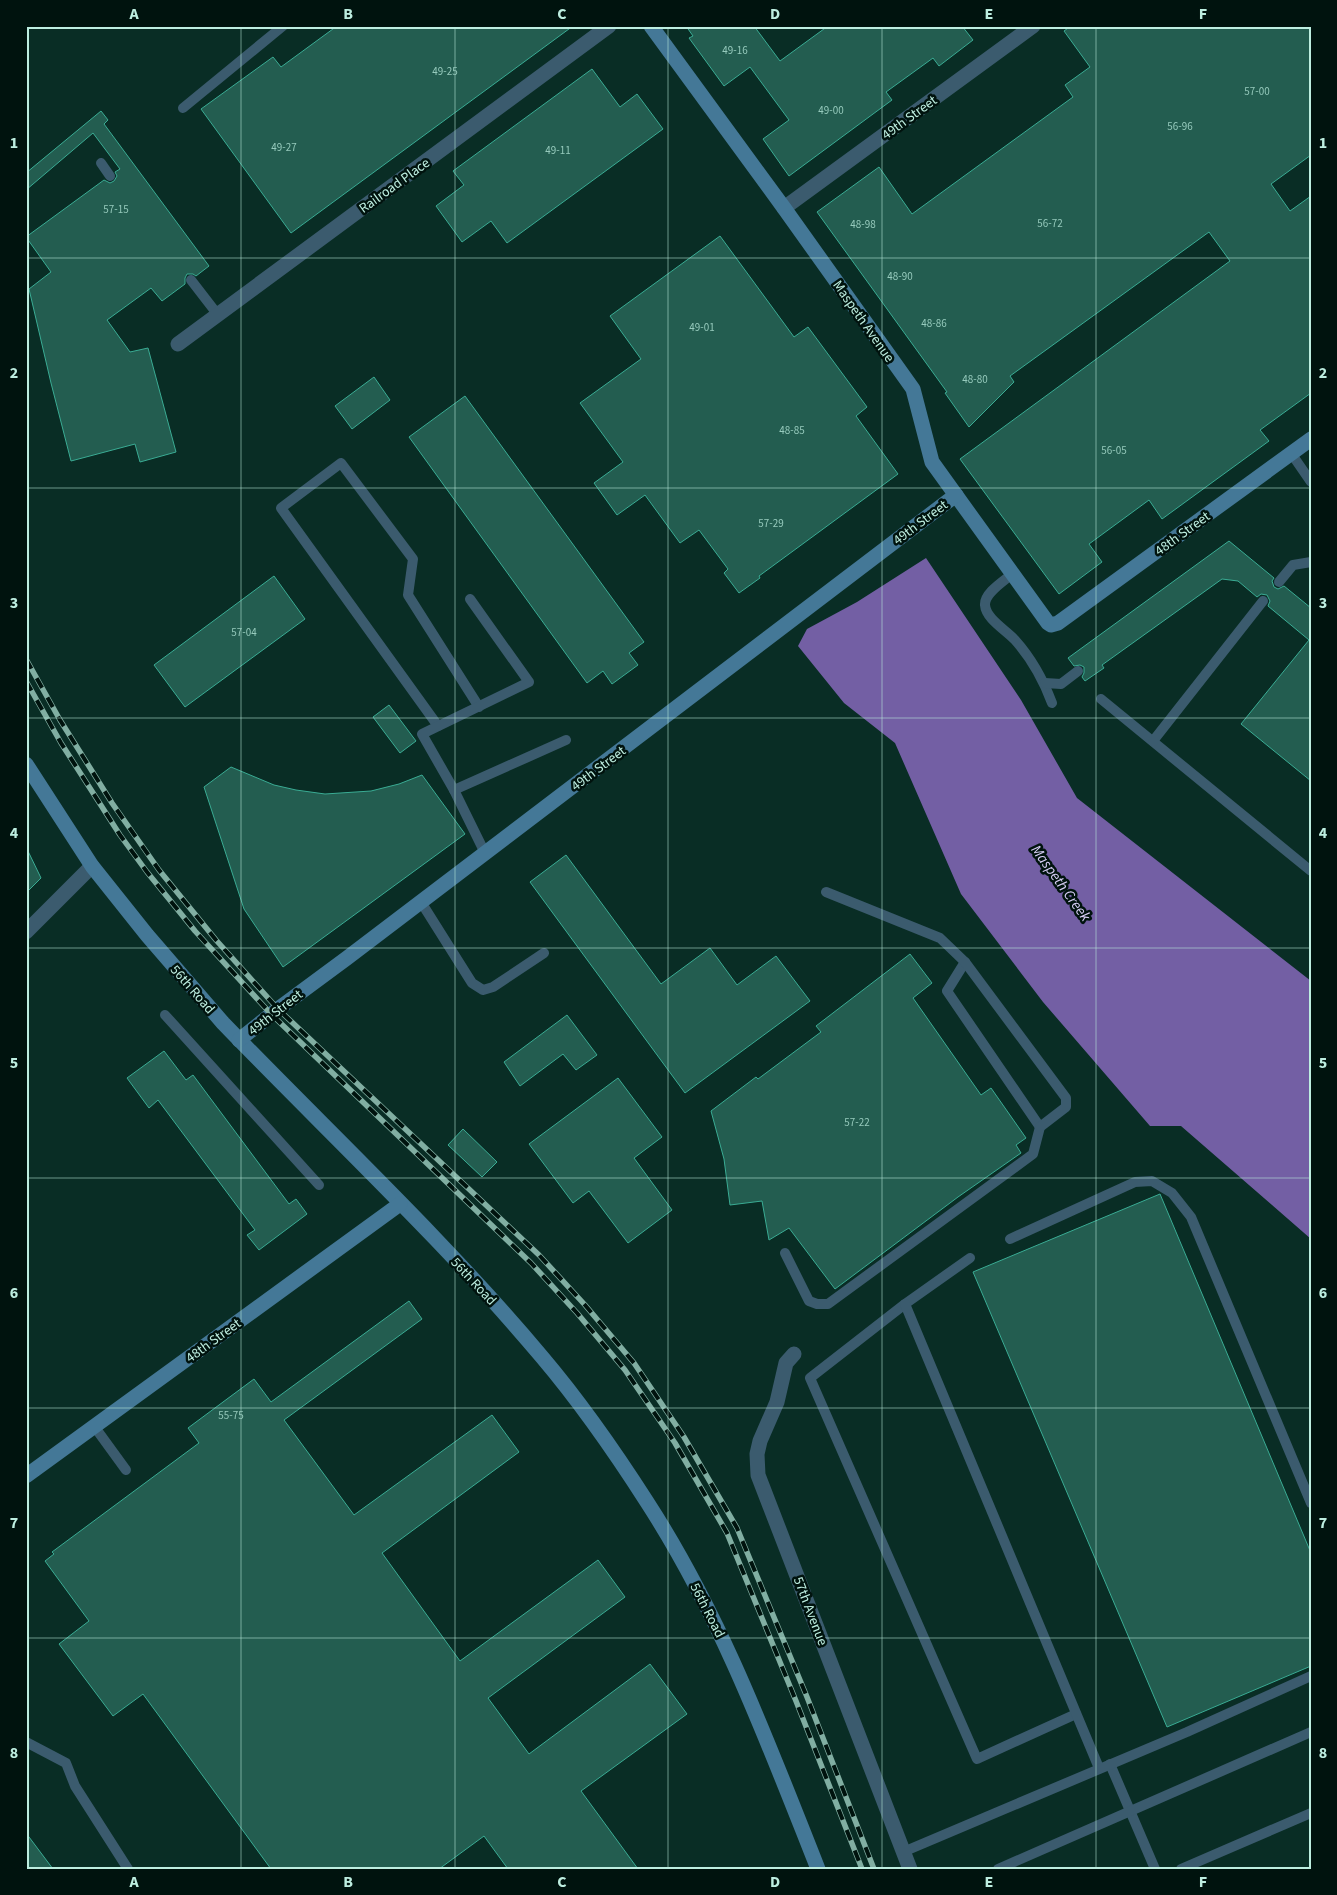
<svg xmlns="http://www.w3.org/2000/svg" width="1337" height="1895" font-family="'Source Sans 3',sans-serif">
	<rect width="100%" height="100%" fill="#092d25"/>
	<polygon fill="#735fa4" points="926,558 1021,700 1077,798 1311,981 1311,1239 1181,1126 1150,1126 1043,1002 961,894 895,743 844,703 798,646 807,629 857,602"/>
	<g fill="#235d50" stroke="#3aac94">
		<polygon points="337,26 573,26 291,233 201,109 273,57 281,67"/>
		<polygon points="686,26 754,26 780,61 828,26 962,26 973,40 939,66 933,58 886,92 892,100 789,176 763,139 789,120 750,67 724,86 689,38 693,36"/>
		<polygon points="1071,26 1311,26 1311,155 1271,184 1290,211 1311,196 1311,393 1260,430 1269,441 1162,519 1149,500 1089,544 1102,562 1059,594 960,459 1230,261 1209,232 1010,376 1014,382 969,427 945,393 947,392 817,212 879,167 912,214 1073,97 1065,85 1090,67 1064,31"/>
		<polygon points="592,69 620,107 637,94 663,129 507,243 491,221 462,242 436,206 464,185 453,171"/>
		<polygon points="101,111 108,120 104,124 209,266 196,276 193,274 187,274 185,278 185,284 162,301 151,288 107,320 130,352 148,348 176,452 140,462 135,444 71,461 51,383 29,289 51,272 26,237 104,180 110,183 114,181 117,176 115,172 120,169 93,133 26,190 26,173"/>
		<polygon points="720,236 794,337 808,327 867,407 856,416 898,474 759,576 760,578 739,593 724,573 728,569 699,530 680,543 645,495 617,515 594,483 623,462 580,403 641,359 610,316"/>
		<polygon points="374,377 390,400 352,429 335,406"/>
		<polygon points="465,396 644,642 629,653 638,665 612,684 603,671 587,683 409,437"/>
		<polygon points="1229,541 1274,578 1272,581 1274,587 1278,589 1284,586 1311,608 1311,781 1241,724 1309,640 1268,606 1270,601 1267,595 1261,594 1257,597 1238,581 1222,579 1102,665 1104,668 1085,681 1082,677 1084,673 1084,667 1080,665 1074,666 1068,658"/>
		<polygon points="274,576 305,619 185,707 154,665"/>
		<polygon points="389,705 416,741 400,753 373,717"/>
		<polygon points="231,767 274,785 296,790 325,794 371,791 399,784 422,775 465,834 283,967 244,909 204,787"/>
		<polygon points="26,847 41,878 26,893"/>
		<polygon points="566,855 661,984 710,948 737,985 776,956 810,1001 685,1093 530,882"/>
		<polygon points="910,954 932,983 913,998 981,1095 991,1088 1026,1138 1016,1145 1021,1153 958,1197 835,1289 789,1228 769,1240 762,1201 730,1205 724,1159 711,1111 756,1077 758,1079 821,1032 816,1026"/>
		<polygon points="567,1015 597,1055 576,1070 563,1054 520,1086 504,1062"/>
		<polygon points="164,1051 186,1080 193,1075 289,1204 296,1199 307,1214 259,1250 247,1235 255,1230 158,1100 149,1108 127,1078"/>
		<polygon points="618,1078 662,1137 634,1158 672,1210 628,1243 589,1191 573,1203 529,1144"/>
		<polygon points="463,1129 497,1162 482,1177 448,1145"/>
		<polygon points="1160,1194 1311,1553 1311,1666 1167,1727 973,1272"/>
		<polygon points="409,1301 422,1319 284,1420 354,1515 492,1415 519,1452 382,1553 460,1661 598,1560 625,1597 488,1698 529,1754 650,1664 687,1714 581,1791 638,1869 508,1869 484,1836 439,1869 271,1869 143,1694 113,1716 59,1644 89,1621 45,1561 54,1554 52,1552 199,1443 188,1428 254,1379 271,1402"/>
		<polygon points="26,1833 53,1869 26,1869"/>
	</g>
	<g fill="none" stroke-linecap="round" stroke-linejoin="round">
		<g stroke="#3b5b6e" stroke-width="10">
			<polyline points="183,108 283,26"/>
			<polyline points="101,163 110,176"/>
			<polyline points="191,280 218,315"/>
			<polyline points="1291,453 1311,482"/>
			<path d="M1012,574C1004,581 984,593 985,605C986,619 1006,630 1015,640C1032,659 1043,679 1052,703"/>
			<polyline points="1279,582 1293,565 1311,562"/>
			<polyline points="1045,683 1061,684 1078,671"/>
			<polyline points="1101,699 1311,871"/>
			<polyline points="438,726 281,508 341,463 413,559 408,595 479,707"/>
			<polyline points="1153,741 1263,601"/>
			<polyline points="454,790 422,734 529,682 470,599"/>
			<polyline points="485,853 454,790 566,740"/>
			<polyline points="421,902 472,983 483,990 493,987 544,953"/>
			<polyline points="965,962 947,991 1040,1127"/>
			<polyline points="165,1015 319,1185"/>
			<polyline points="1010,1239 1135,1182 1152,1181 1172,1193 1191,1217 1311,1503"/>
			<polyline points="785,1253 809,1301 817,1304 828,1304 1033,1154 1040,1127 1066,1107 1066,1098 965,962 940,938 826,892"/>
			<polyline points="970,1258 905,1304 810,1378 977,1759 1076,1714"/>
			<polyline points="905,1304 1099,1768"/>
			<polyline points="94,1426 126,1470"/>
			<polyline points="26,1742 66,1763 75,1786 128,1869"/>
			<polyline points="1110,1764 1155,1869"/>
			<polyline points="903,1852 1187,1732 1311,1676"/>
			<polyline points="998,1869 1311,1732"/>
			<polyline points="1181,1869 1311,1813"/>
		</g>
		<g stroke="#3b5b6e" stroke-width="15">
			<polyline points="784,208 1033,26"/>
			<polyline points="178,344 609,26"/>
			<polyline points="26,932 92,866"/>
			<polyline points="794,1354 786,1363 777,1402 760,1441 757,1454 758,1475 910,1869"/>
		</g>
		<g stroke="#447897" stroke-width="15">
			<polyline points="651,26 784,208 913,389 932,462 1048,623 1051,625 1058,623 1311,439"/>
			<path d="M26,764L92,866L147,935L223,1023C329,1133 444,1240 542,1357C581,1403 615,1452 647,1502C721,1616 768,1743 818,1869"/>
			<polyline points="239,1040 278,1009 347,958 956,495"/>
			<polyline points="26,1476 400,1204"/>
		</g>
		<defs>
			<g id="rail">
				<polyline points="26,659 60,720 112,803 159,870 216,940 278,1009 539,1255 585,1305 634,1363 684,1437 737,1528 807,1697 874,1869"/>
				<polyline points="26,681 61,743 120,835 147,872 195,931 271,1014 531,1263 577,1313 625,1370 675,1443 727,1533 796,1701 862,1869"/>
			</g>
		</defs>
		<use href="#rail" stroke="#81aea2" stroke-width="5.5"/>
		<use href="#rail" stroke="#00130e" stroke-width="4" stroke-dasharray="11" stroke-linecap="butt"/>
	</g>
	<path fill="none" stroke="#bdeee0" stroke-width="1" stroke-opacity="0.55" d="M241,26V1869M455,26V1869M668,26V1869M882,26V1869M1096,26V1869M26,258H1311M26,488H1311M26,718H1311M26,948H1311M26,1178H1311M26,1408H1311M26,1638H1311"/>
	<g text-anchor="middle" stroke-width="5" stroke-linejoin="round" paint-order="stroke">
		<g font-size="11" fill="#96cabc">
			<text x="735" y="54">49-16</text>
			<text x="445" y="75">49-25</text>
			<text x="1257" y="95">57-00</text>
			<text x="831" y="114">49-00</text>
			<text x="1180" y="130">56-96</text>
			<text x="284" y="151">49-27</text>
			<text x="558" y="154">49-11</text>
			<text x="116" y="213">57-15</text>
			<text x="1050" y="227">56-72</text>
			<text x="863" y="228">48-98</text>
			<text x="900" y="280">48-90</text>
			<text x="934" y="327">48-86</text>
			<text x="702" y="331">49-01</text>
			<text x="975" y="383">48-80</text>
			<text x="792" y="434">48-85</text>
			<text x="1114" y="454">56-05</text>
			<text x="771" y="527">57-29</text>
			<text x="244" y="636">57-04</text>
			<text x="857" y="1126">57-22</text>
			<text x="231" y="1419">55-75</text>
		</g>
		<g font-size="14" fill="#bdeee0" stroke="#00130e">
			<text transform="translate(909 117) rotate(-36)" y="5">49th Street</text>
			<text transform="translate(394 185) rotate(-36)" y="5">Railroad Place</text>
			<text transform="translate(864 321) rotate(55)" y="5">Maspeth Avenue</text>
			<text transform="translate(920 522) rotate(-37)" y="5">49th Street</text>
			<text transform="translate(1182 533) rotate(-36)" y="5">48th Street</text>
			<text transform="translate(598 768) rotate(-37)" y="5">49th Street</text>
			<text transform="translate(193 989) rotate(49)" y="5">56th Road</text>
			<text transform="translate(275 1012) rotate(-38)" y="5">49th Street</text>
			<text transform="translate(474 1281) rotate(47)" y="5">56th Road</text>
			<text transform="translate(213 1340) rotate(-36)" y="5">48th Street</text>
			<text transform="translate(708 1610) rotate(63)" y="5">56th Road</text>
			<text transform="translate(811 1611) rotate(69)" y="5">57th Avenue</text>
		</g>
		<g font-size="15" font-style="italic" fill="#d7cef6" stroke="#00130e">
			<text transform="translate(1061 883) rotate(54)" y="5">Maspeth Creek</text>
		</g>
	</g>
	<rect width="1337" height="1895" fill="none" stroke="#00130e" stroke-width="55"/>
	<rect x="28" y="28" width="1282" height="1840" fill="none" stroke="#bdeee0" stroke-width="2"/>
	<g font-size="16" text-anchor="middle" font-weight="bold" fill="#bdeee0">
		<text x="134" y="19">A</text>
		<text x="348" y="19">B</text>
		<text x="562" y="19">C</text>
		<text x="775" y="19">D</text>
		<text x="989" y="19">E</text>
		<text x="1203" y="19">F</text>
		<text x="14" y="148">1</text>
		<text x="1323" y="148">1</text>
		<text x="14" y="378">2</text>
		<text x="1323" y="378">2</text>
		<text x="14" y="608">3</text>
		<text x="1323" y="608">3</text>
		<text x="14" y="838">4</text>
		<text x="1323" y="838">4</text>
		<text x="14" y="1068">5</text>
		<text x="1323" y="1068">5</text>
		<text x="14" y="1298">6</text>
		<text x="1323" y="1298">6</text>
		<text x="14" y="1528">7</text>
		<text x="1323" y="1528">7</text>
		<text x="14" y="1758">8</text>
		<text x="1323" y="1758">8</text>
		<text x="134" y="1887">A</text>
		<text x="348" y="1887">B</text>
		<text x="562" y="1887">C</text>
		<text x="775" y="1887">D</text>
		<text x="989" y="1887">E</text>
		<text x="1203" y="1887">F</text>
	</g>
</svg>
